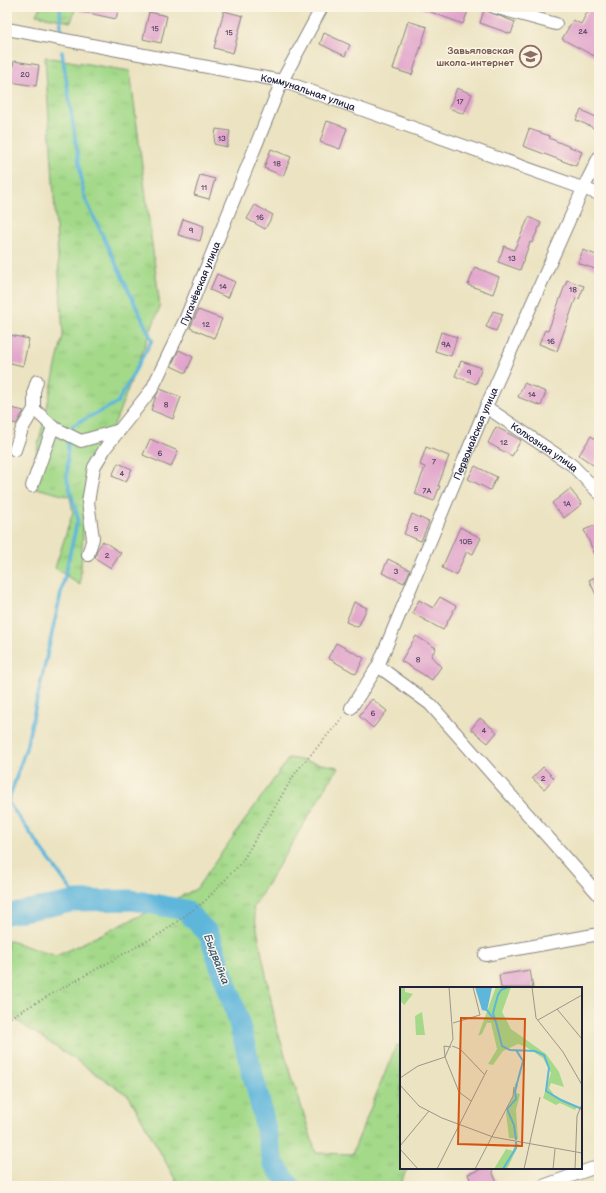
<svg xmlns="http://www.w3.org/2000/svg" width="606" height="1193" font-family="'Balsamiq Sans',sans-serif">
	<defs>
		<pattern id="grass-tufts" width="24" height="20" patternUnits="userSpaceOnUse"><rect width="24" height="20" fill="#a3d989"/><path d="M3 7l-1-3M5 7V3M7 7l1-3M15 17l-1-3M17 17v-4M19 17l1-3" fill="none" stroke="#8cba77"/></pattern>
	</defs>
	<rect width="100%" height="100%" fill="#fcf5e5"/>
	<filter id="ink" filterUnits="userSpaceOnUse"><feTurbulence type="fractalNoise" baseFrequency=".025" numOctaves="2"/><feDisplacementMap in="SourceGraphic" scale="8" xChannelSelector="R" yChannelSelector="G"/><feConvolveMatrix kernelMatrix="1 2 1 2 8 2 1 2 1" color-interpolation-filters="sRGB"/></filter>
	<filter id="wash" filterUnits="userSpaceOnUse"><feTurbulence type="fractalNoise" baseFrequency=".012" numOctaves="4" result="noise"/><feDisplacementMap in="SourceGraphic" scale="16" xChannelSelector="R" yChannelSelector="G"/><feGaussianBlur stdDeviation="0.9" result="paint"/><feColorMatrix in="noise" values="0 0 0 0 0 0 0 0 0 0 0 0 0 0 0 0 0 1.4 0 .05"/><feComposite in="paint" operator="in"/></filter>
	<g filter="url(#wash)">
		<rect width="100%" height="100%" fill="#ebe3c1"/>
		<g fill="url(#grass-tufts)" stroke="#627e62">
			<polygon points="40,7 76,7 71,22 36,15"/>
			<polygon points="45,57 130,71 160,307 85,499 80,585 55,568 73,512 70,497 29,486 63,335"/>
			<polygon points="289,758 338,767 253,908 276,1026 316,1153 352,1154 396,1046 401,1045 401,1168 407,1168 400,1186 179,1186 129,1096 7,1014 7,940 56,956 196,889"/>
		</g>
		<g fill="none" stroke-linecap="round" stroke-linejoin="round">
			<g stroke="#5eb6db" stroke-width="3.5">
				<polyline points="60,7 61,34"/>
				<polyline points="62,52 84,196 152,340 117,403 73,425 68,440 67,479 78,518 26,748 8,802 79,901"/>
				<polyline points="273,1162 279,1186"/>
			</g>
			<polyline stroke="#5eb6db" stroke-width="21" points="7,914 77,901 132,900 185,910 209,934 236,1012 258,1094 273,1162 290,1186"/>
		</g>
		<g id="blocks">
			<g fill="#e0a3ca">
				<polygon points="80,7 119,7 116,19 79,11"/>
				<polygon points="420,7 456,7 468,11 463,24 420,8"/>
				<polygon points="590,7 599,7 599,46 594,56 562,39 573,20 581,24"/>
				<polygon points="484,10 515,22 511,34 480,23"/>
				<polygon points="224,11 243,16 233,53 214,48"/>
				<polygon points="149,12 167,16 161,43 143,39"/>
				<polygon points="408,21 427,27 412,75 393,69"/>
				<polygon points="324,33 350,45 345,56 320,44"/>
				<polygon points="14,61 39,65 36,86 10,82"/>
				<polygon points="457,88 472,94 464,114 449,108"/>
				<polygon points="581,110 598,118 594,128 576,120"/>
				<polygon points="327,121 347,128 340,149 320,142"/>
				<polygon points="216,129 230,131 227,147 214,144"/>
				<polygon points="529,129 550,136 549,138 582,152 576,166 523,146"/>
				<polygon points="271,149 291,157 283,176 264,168"/>
				<polygon points="200,175 215,179 209,199 194,195"/>
				<polygon points="255,205 273,215 265,229 247,219"/>
				<polygon points="529,217 541,223 532,243 530,242 520,270 498,262 504,246 514,250"/>
				<polygon points="183,219 204,226 200,241 178,235"/>
				<polygon points="583,250 599,256 595,269 578,263"/>
				<polygon points="475,267 499,277 493,294 468,285"/>
				<polygon points="217,274 235,282 228,298 210,290"/>
				<polygon points="567,280 584,286 579,299 576,298 557,351 539,344 545,330 548,331"/>
				<polygon points="198,310 222,319 214,338 190,328"/>
				<polygon points="493,311 503,314 496,331 486,327"/>
				<polygon points="441,332 457,337 451,356 435,351"/>
				<polygon points="10,335 29,339 23,366 7,362 7,350"/>
				<polygon points="179,350 193,357 186,373 171,366"/>
				<polygon points="461,361 482,368 476,384 455,376"/>
				<polygon points="524,383 546,392 541,406 518,397"/>
				<polygon points="160,389 181,397 173,419 151,410 156,396"/>
				<polygon points="7,407 24,411 16,424 7,421"/>
				<polygon points="496,427 521,440 512,456 488,443"/>
				<polygon points="591,436 599,442 599,457 593,465 579,455"/>
				<polygon points="150,439 178,451 171,467 143,455"/>
				<polygon points="426,447 449,456 438,486 440,486 434,501 415,494 425,467 420,465"/>
				<polygon points="118,463 132,469 126,482 112,476"/>
				<polygon points="475,466 497,477 490,490 468,479"/>
				<polygon points="570,489 582,504 564,518 552,503"/>
				<polygon points="412,514 429,522 421,541 404,534"/>
				<polygon points="596,525 599,531 599,564 584,530"/>
				<polygon points="460,527 481,538 473,554 467,551 456,575 442,568"/>
				<polygon points="103,541 121,553 111,568 95,558 97,550"/>
				<polygon points="388,559 410,570 404,583 382,573"/>
				<polygon points="599,575 599,601 589,580"/>
				<polygon points="440,597 456,606 443,630 412,613 419,600 433,608"/>
				<polygon points="354,602 367,608 358,627 346,622"/>
				<polygon points="416,636 436,648 431,656 441,667 432,680 401,661"/>
				<polygon points="336,643 364,658 356,674 328,658"/>
				<polygon points="372,699 387,711 373,728 359,716"/>
				<polygon points="480,718 497,732 488,743 471,729"/>
				<polygon points="543,767 554,778 544,789 532,778"/>
				<polygon points="530,970 533,988 501,988 499,975"/>
				<polygon points="485,1168 491,1168 498,1186 472,1186 468,1174"/>
			</g>
		</g>
	</g>
	<g filter="url(#ink)">
		<use href="#blocks" fill-opacity="0" stroke="#86827e" stroke-width="1"/>
		<g fill="none" stroke-linecap="round" stroke-linejoin="round">
			<defs>
				<g id="minor">
					<polyline points="494,7 556,24"/>
					<path id="s1" d="M7,29L282,81L599,194"/>
					<polyline points="37,381 34,391 34,409 53,427"/>
					<path id="s2" d="M486,407L572,465L599,493"/>
					<polyline points="15,450 22,429 34,409"/>
					<polyline points="32,486 53,427 81,441 120,430"/>
					<path id="s3" d="M88,555L93,538L88,502L94,467L106,447L152,389L185,320L282,81L322,7"/>
					<polyline points="378,666 430,704 599,895"/>
					<path id="s4" d="M351,708L378,666L486,407L583,189L599,157"/>
					<polyline points="485,955 599,934"/>
					<polyline points="543,1186 599,1166"/>
				</g>
			</defs>
			<use href="#minor" stroke="#86827e" stroke-width="14"/>
			<polyline stroke="#86827e" stroke-width="2" stroke-dasharray="1 3" stroke-linecap="butt" points="7,1019 163,932 205,901 241,863 296,772 343,717"/>
			<use href="#minor" stroke="#fff" stroke-width="12"/>
		</g>
	</g>
	<defs>
		<symbol id="school-ring" viewBox="-11 -11 22 22"><circle r="9.5" fill="#fcf5e5" stroke="#8d6e63" stroke-width="1.5"/><path d="M0-5L7-2L0 1L-7-2ZM-4 1L0 2.5L4 1V4Q0 6-4 4Z" fill="#8d6e63"/></symbol>
	</defs>
	<g fill-rule="evenodd">
		<use href="#school-ring" x="518" y="44" width="25" height="25"/>
	</g>
	<g text-anchor="middle" stroke-width="3" stroke-linejoin="round" paint-order="stroke">
		<g font-size="8" fill="#52425f">
			<text x="155" y="31">15</text>
			<text x="583" y="34">24</text>
			<text x="229" y="35">15</text>
			<text x="25" y="77">20</text>
			<text x="460" y="104">17</text>
			<text x="222" y="141">13</text>
			<text x="277" y="166">18</text>
			<text x="204" y="190">11</text>
			<text x="260" y="220">16</text>
			<text x="191" y="233">9</text>
			<text x="512" y="261">13</text>
			<text x="223" y="289">14</text>
			<text x="573" y="292">18</text>
			<text x="206" y="327">12</text>
			<text x="551" y="344">16</text>
			<text x="446" y="347">9А</text>
			<text x="469" y="375">9</text>
			<text x="532" y="397">14</text>
			<text x="166" y="407">8</text>
			<text x="504" y="445">12</text>
			<text x="160" y="456">6</text>
			<text x="434" y="464">7</text>
			<text x="122" y="476">4</text>
			<text x="427" y="493">7А</text>
			<text x="567" y="506">1А</text>
			<text x="416" y="531">5</text>
			<text x="466" y="544">10Б</text>
			<text x="107" y="558">2</text>
			<text x="396" y="574">3</text>
			<text x="418" y="662">8</text>
			<text x="373" y="716">6</text>
			<text x="484" y="733">4</text>
			<text x="543" y="781">2</text>
		</g>
		<g font-size="10" font-weight="bold" fill="#785e54" stroke="#fcf5e5" text-anchor="end">
			<text x="514" y="54">Завьяловская<tspan x="514" dy="12">школа-интернет</tspan></text>
		</g>
		<g font-size="10" fill="#22223b" stroke="#fcf5e5">
			<text dy="4" stroke="none"><textPath href="#s1" startOffset="308">Коммунальная улица</textPath></text>
			<text dy="4" stroke="none"><textPath href="#s3" startOffset="303">Пугачёвская улица</textPath></text>
			<text dy="4" stroke="none"><textPath href="#s4" startOffset="302">Первомайская улица</textPath></text>
			<text dy="4" stroke="none"><textPath href="#s2" startOffset="71">Колхозная улица</textPath></text>
		</g>
		<g font-size="11" font-style="italic" fill="#375673" stroke="#fcf5e5">
			<text transform="translate(217 959) rotate(69)" y="4">Быдвайка</text>
		</g>
	</g>
	<g transform="translate(400 987)">
		<rect width="182" height="182" fill="#ebe3c1"/>
		<path d="M0,0H5V5L13,7L4,18L0,13ZM96,0H111L102,25L111,42L146,67L159,85L164,100L151,96L149,101L154,108L177,120L175,123L160,116L156,118L143,111L151,86L143,71L126,60L118,57L103,64L93,78L88,77L97,62L91,36H87L82,47L78,49ZM22,25L25,48H16L15,29ZM115,96L118,98L116,106L120,107L116,123L118,152L109,151L106,126L114,106ZM115,156L119,157L107,182H94L106,162L113,164Z" fill="#a3d989"/>
		<path d="M75,0H92L87,24L82,23Z" fill="#5eb6db"/>
		<path fill="none" stroke="#5eb6db" stroke-width="2" d="M86,22L96,35L102,59L110,63L135,64L144,68L149,81L146,104L161,113L182,122M96,35L93,26L98,8L101,3L108,0M116,63L123,74L115,104L116,112L107,122L114,138L116,153M103,182L116,161V155"/>
		<path fill="none" stroke="#9b968b" stroke-width="1" d="M132,0L136,31L163,65L182,98M157,22L182,52M138,33L182,8M53,36L80,28L73,0M52,59L60,62L84,87M45,70L53,52L49,0M45,70L59,105L71,114M45,70L44,59L51,60M0,91L18,79L45,70M0,98L19,119L42,131L93,150L182,166M0,159L29,124M0,162L18,182M37,182L87,83M75,182L113,109L114,100M124,182L140,110M153,182L155,162M175,182L177,129L182,117"/>
		<path fill="#d45411" fill-opacity="0.15" stroke="#d45411" stroke-width="2" d="M61,31L125,32L122,159L58,157Z"/>
		<rect width="182" height="182" fill="none" stroke="#22223b" stroke-width="2"/>
	</g>
	<rect width="606" height="1193" fill="none" stroke="#fcf5e5" stroke-width="24"/>
</svg>
